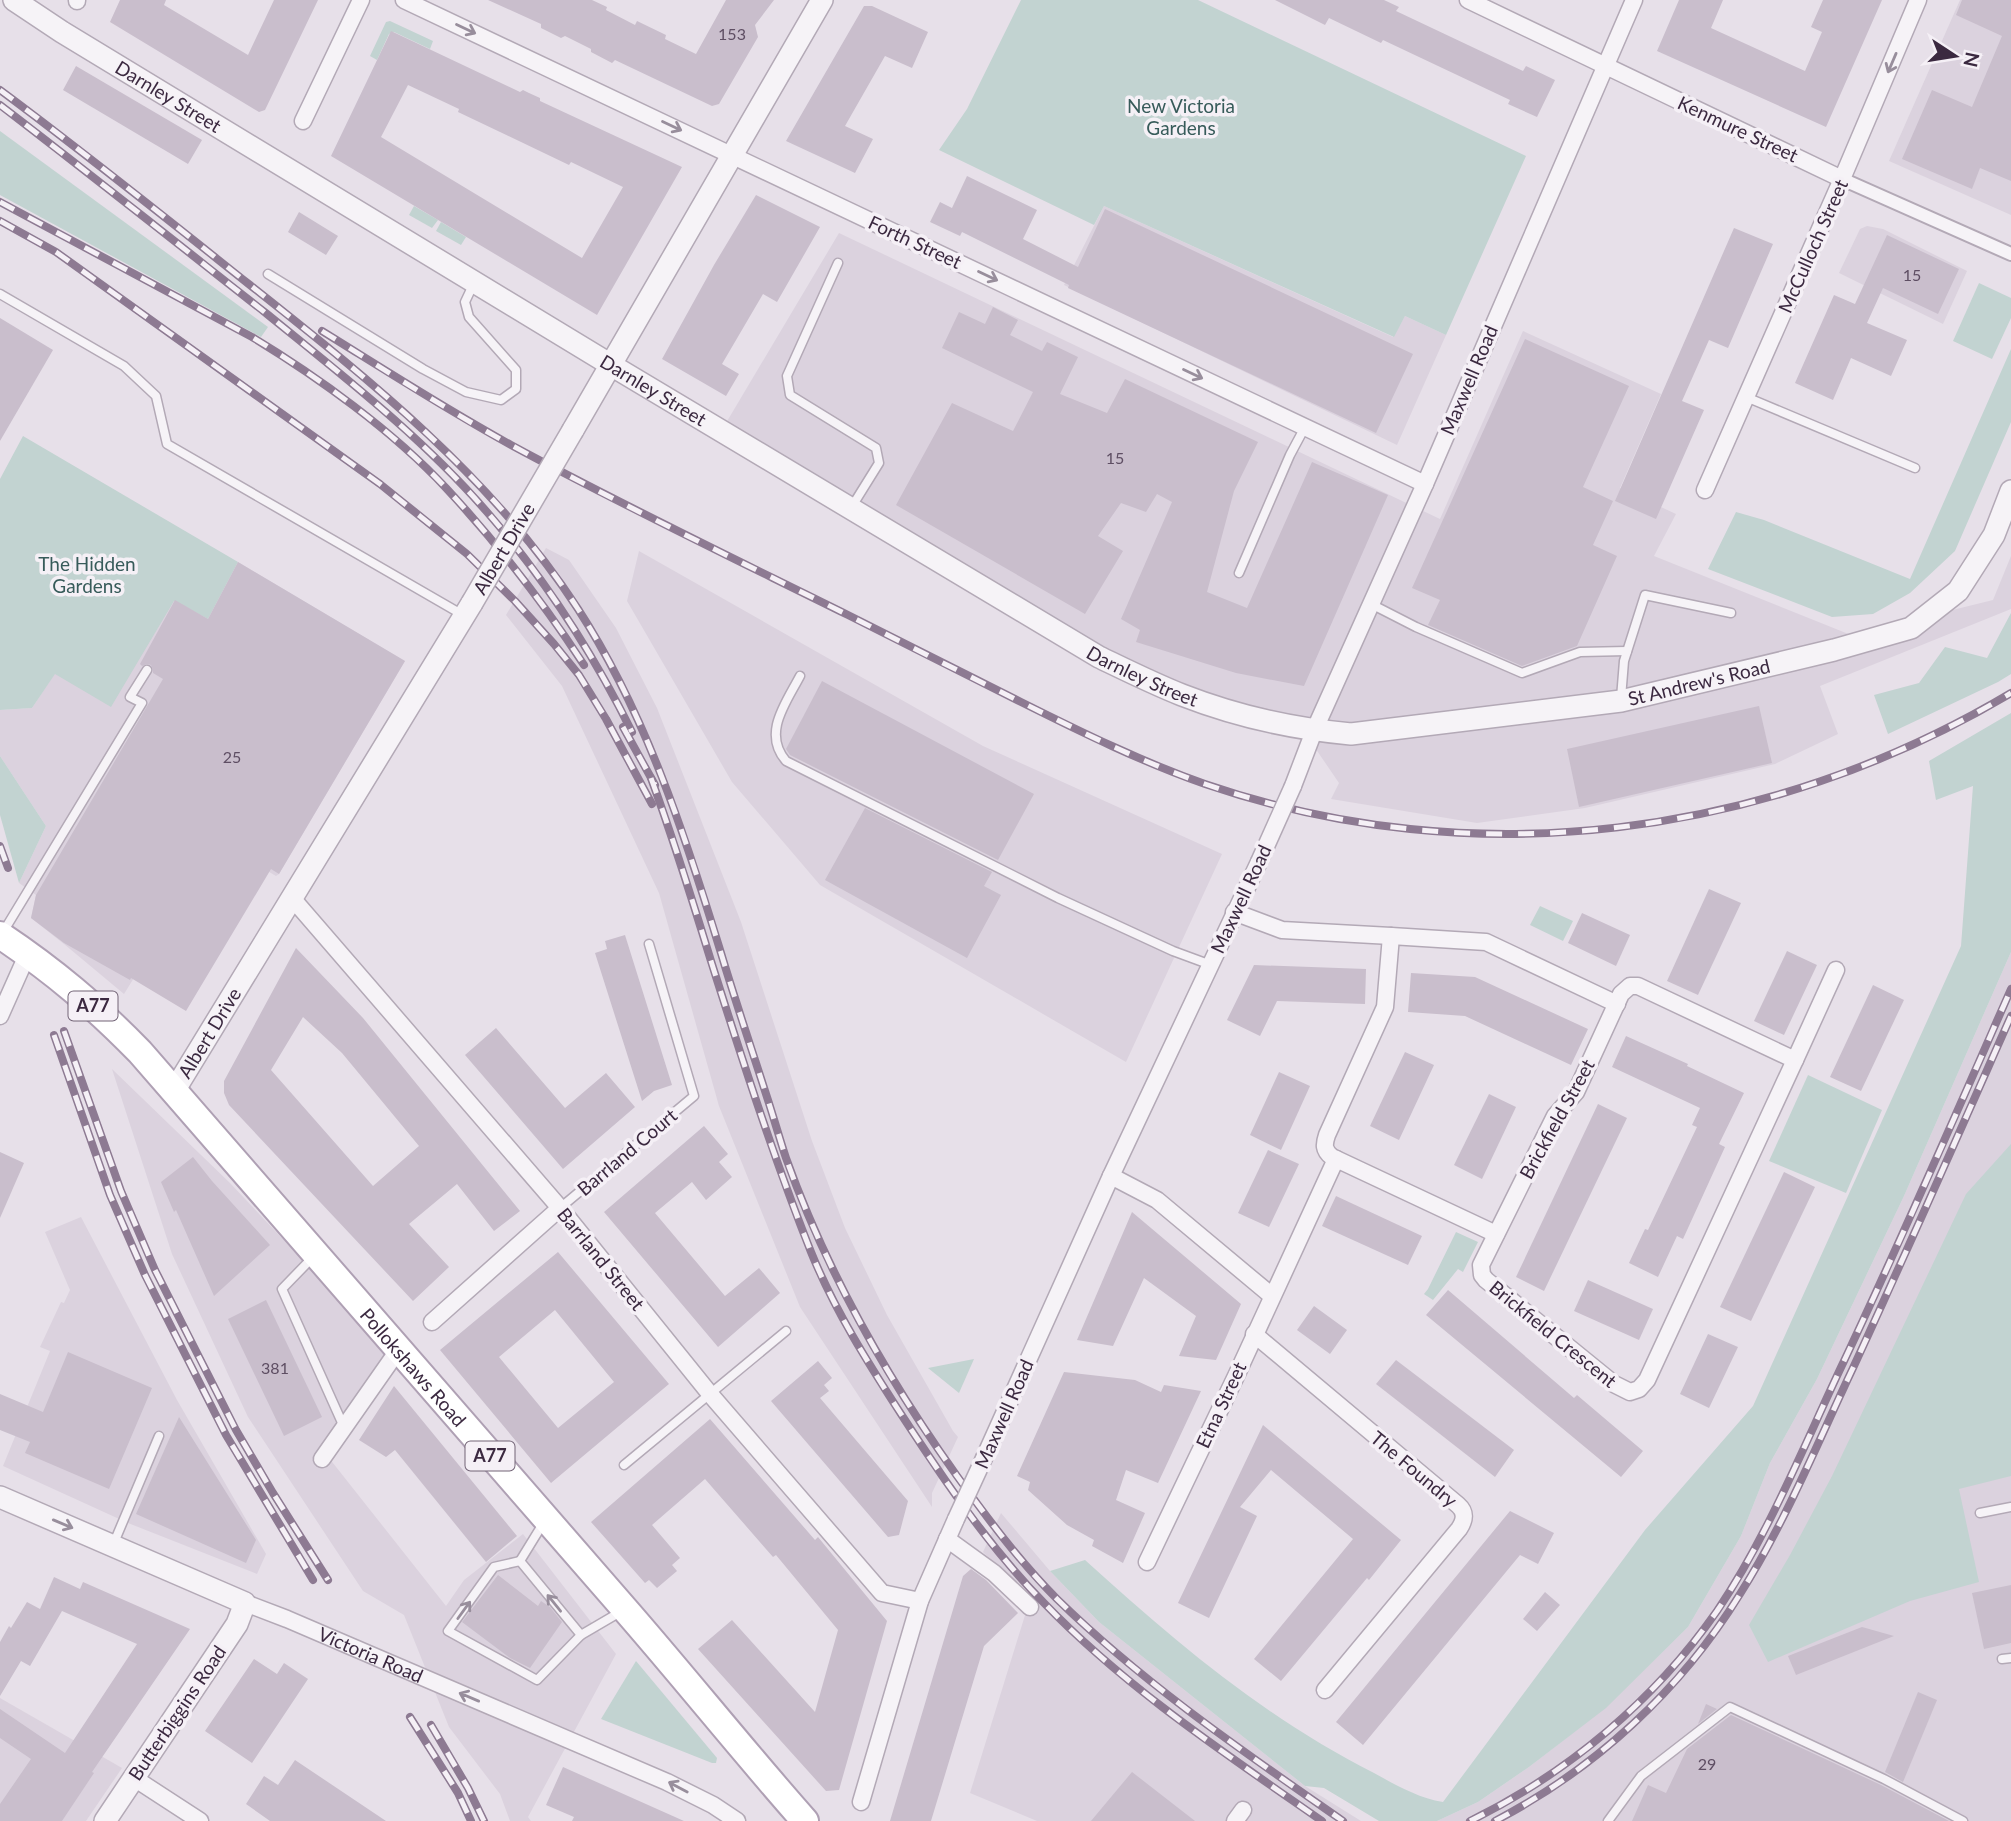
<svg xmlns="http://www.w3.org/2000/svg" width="2011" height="1821" font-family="Lato,sans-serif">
	<rect width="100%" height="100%" fill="#e7e0e9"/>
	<g fill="#dbd2de">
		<polygon points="1960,0 2011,0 2011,215 1889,161"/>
		<polygon points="1104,206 1393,337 1405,316 1446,335 1397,445 1064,285"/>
		<polygon points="1867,226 1883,229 1967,271 1943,324 1839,273 1860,229"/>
		<polygon points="839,233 1440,519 1523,331 1661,394 1620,488 1676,514 1654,556 1851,635 1993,600 2011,556 2011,609 1820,686 1838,734 1775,764 1585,808 1477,823 1331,799 1339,783 1296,720 1184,695 726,423"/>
		<polygon points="546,548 569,560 616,628 657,708 741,922 812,1141 845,1228 887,1315 953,1431 958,1437 932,1493 932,1507 800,1307 719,1106 659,893 562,686 506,615"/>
		<polygon points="639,551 983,746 1222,854 1126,1062 820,885 732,782 627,601"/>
		<polygon points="238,562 405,661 279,874 276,876 218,842 124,994 64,944 31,918 36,895 19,883 46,826 0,756 0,710 32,708 55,673 175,600 208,619"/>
		<polygon points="2011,952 2011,1821 1437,1821 1478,1802 1529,1767 1606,1707 1688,1627 1741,1536 1770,1463 1817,1379 1904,1196"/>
		<polygon points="112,1069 230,1183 394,1357 329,1458 446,1606 464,1580 523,1534 616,1654 528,1817 531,1821 510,1821 500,1794 449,1727 404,1615 363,1591 248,1417 172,1254"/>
		<polygon points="81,1217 177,1400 266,1554 257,1574 128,1523 3,1466 50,1351 40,1347 61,1302 64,1303 70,1290 45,1232"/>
		<polygon points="1001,1513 1050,1571 1099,1622 1305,1786 1361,1821 1037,1821 970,1793 1026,1612 1038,1608 983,1552"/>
		<polygon points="0,1698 122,1768 86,1821 0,1821"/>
	</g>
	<g fill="#c2d3d1">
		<polygon points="1021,0 1198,0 1526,156 1446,335 1405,316 1394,337 1104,206 1094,225 939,150 967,109"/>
		<polygon points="390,21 433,41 430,49 394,32 389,34 377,60 370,56 386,22"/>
		<polygon points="0,131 268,327 261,337 0,195"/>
		<polygon points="414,206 438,220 432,228 409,215"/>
		<polygon points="441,222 466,237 461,245 436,231"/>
		<polygon points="1979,283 2011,298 2011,318 1992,359 1953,341"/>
		<polygon points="2011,349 2011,422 1955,551 1910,593 1873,614 1832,617 1708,569 1736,512 1764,520 1910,579"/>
		<polygon points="23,436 238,562 208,619 174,601 111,707 55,674 32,708 0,710 0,479"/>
		<polygon points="2011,613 2011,674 1998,682 1888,734 1874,695 1919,683 1945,647 1987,658"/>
		<path d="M2011,713V952L1904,1196L1817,1379L1770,1463L1741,1536L1688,1627L1606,1708L1529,1767L1478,1802L1437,1821H1379L1324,1788L1305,1786L1099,1622L1050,1571L1085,1560C1173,1640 1266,1719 1374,1773C1396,1785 1418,1798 1443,1802L1645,1530L1753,1406L1961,946L1973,786L1936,800L1929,761Z"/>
		<polygon points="0,756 46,826 19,883 0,815"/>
		<polygon points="1540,906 1573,921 1563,941 1530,925"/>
		<polygon points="1808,1075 1882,1110 1846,1193 1769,1161"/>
		<polygon points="2011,1144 2011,1476 1959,1489 1979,1582 1910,1601 1768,1662 1749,1625 1790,1555 1832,1476 1966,1194"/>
		<polygon points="1456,1232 1478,1242 1463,1272 1458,1269 1433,1300 1424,1294 1428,1289"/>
		<polygon points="974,1359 959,1393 928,1368"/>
		<polygon points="636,1661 717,1758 716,1763 712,1763 601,1719"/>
	</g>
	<g fill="#c9becc" fill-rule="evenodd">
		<polygon points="120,0 166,0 164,5 248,55 274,0 318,0 265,110 259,112 110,22"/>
		<polygon points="488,0 592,0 607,7 606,10 635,25 637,21 666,35 665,39 696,54 726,0 774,0 755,25 758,37 719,104 712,106 615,60 612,63 591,52 591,49 565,36 561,38 541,28 541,24"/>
		<polygon points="1275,0 1384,0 1399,7 1396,11 1523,71 1526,66 1555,80 1537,117 1508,104 1510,100 1383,40 1381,43 1329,18 1325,25"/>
		<polygon points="1679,0 1723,0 1711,28 1805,71 1822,32 1811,27 1823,0 1882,0 1826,127 1657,51"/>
		<polygon points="1962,0 2011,0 2011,181 1980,168 1972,189 1902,159 1932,90 1972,107 2002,36 1956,15"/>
		<polygon points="864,6 872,6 928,32 912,68 885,56 845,126 873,139 855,173 786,141"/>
		<path d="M391,31L520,92L523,90L529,93L540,98V101L682,167L597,315L331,156ZM408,85L459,109L458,112L569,165L571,162L623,187L582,258L381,137Z"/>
		<polygon points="76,66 202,140 188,164 63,90"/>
		<polygon points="967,176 1037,210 1023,239 1078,267 1105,209 1413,354 1376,433 1068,288 1069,285 962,232 960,236 930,222 940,202 952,208"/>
		<polygon points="756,195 820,227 777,302 763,294 722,364 739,374 726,396 662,359 714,265"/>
		<polygon points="299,212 338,236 326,255 288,232"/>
		<polygon points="1734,228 1773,244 1728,348 1709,340 1682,401 1704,410 1656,519 1615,501"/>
		<polygon points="1887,235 1959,269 1938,314 1883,288 1867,323 1907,340 1891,376 1851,358 1833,400 1795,383 1834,295 1855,304"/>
		<polygon points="993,307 1018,320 1010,335 1042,351 1047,342 1078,357 1060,394 1107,413 1125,379 1258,442 1234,491 1207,592 1247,608 1312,462 1388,495 1304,686 1236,673 1136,642 1140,630 1121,619 1172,502 1157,494 1146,512 1121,503 1098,536 1123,551 1085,614 896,505 952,403 1013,431 1033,392 942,348 959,312 985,324"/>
		<polygon points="0,318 53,350 0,441"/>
		<polygon points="1525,339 1629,386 1583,487 1613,501 1593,545 1617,556 1577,646 1522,666 1428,625 1440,600 1412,588"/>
		<polygon points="238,562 405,661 279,874 271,869 186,1011 131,978 130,980 64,943 31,918 36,895 163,679 153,673 153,670 151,665 147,664 142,666 140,664 175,600 208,619"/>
		<polygon points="822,681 1034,794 998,860 790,755 786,749"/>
		<polygon points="1759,706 1772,763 1579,807 1567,749"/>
		<polygon points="865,808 992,872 984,886 1001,895 967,958 825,880"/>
		<polygon points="1709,889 1741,903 1698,995 1667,981"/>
		<polygon points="1582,913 1630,935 1616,966 1568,943"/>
		<polygon points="625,935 672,1085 654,1091 642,1101 595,953 607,949 605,941"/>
		<path d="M296,948L363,1018L520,1211L494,1231L457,1184L409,1224L449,1267L413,1301L229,1105L224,1093V1081ZM303,1017L342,1053L419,1146L373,1186L271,1070Z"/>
		<polygon points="1787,951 1817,965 1784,1035 1754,1021"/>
		<polygon points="1254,965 1366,969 1365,1004 1277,1001 1260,1036 1227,1020"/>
		<polygon points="1411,973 1475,977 1588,1029 1571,1065 1465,1016 1408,1012"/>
		<polygon points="1873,985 1904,1000 1861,1091 1830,1077"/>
		<polygon points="496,1028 565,1108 606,1073 635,1107 563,1169 465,1055"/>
		<polygon points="1626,1036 1688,1064 1687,1066 1744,1093 1719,1144 1725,1147 1683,1239 1677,1236 1658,1277 1629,1263 1645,1229 1648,1230 1697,1127 1692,1125 1700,1108 1612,1067"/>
		<polygon points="1405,1052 1434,1065 1399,1140 1370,1126"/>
		<polygon points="1279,1072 1310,1086 1281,1150 1250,1135"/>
		<polygon points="1489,1094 1516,1107 1482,1179 1454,1165"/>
		<polygon points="1598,1104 1627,1118 1544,1291 1516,1277"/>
		<polygon points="704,1126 728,1154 719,1162 732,1177 706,1200 692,1182 655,1213 725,1296 759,1268 780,1293 718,1347 604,1212"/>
		<polygon points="1268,1150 1299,1164 1269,1227 1238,1213"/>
		<polygon points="0,1152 24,1163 0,1218"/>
		<polygon points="193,1157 212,1181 270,1245 214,1296 176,1210 174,1212 161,1182"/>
		<polygon points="1784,1172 1815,1187 1751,1321 1720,1307"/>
		<polygon points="1336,1196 1422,1236 1408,1265 1322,1226"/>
		<polygon points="1132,1212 1241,1304 1216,1360 1179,1356 1196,1316 1144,1278 1113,1346 1077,1340"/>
		<path d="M558,1252L669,1384L551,1483L440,1350ZM555,1310L614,1382L558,1428L499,1357Z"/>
		<polygon points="1588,1280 1653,1309 1639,1340 1574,1311"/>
		<polygon points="1448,1290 1574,1398 1577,1395 1643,1451 1621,1477 1426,1315"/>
		<polygon points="266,1300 322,1417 284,1436 228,1319"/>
		<polygon points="1314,1306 1347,1330 1330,1354 1297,1330"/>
		<polygon points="1708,1334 1738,1347 1709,1408 1680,1394"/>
		<polygon points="68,1352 152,1388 109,1489 25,1453 30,1442 0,1430 0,1394 43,1412"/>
		<polygon points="1396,1360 1514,1450 1495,1477 1376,1384"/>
		<polygon points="818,1361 832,1378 824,1385 829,1391 820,1398 908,1501 899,1535 888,1537 771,1401"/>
		<polygon points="1064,1372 1135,1380 1161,1392 1164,1385 1201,1391 1158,1483 1126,1470 1116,1500 1145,1513 1123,1563 1092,1546 1094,1540 1067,1525 1028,1490 1030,1482 1017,1476"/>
		<polygon points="394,1386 517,1536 486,1562 395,1450 386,1457 359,1440"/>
		<polygon points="179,1417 256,1540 246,1563 136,1514"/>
		<polygon points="710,1419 815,1540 818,1537 887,1621 839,1790 826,1791 698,1649 732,1620 815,1712 838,1630 776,1555 773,1557 705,1479 652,1525 680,1558 672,1565 677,1571 657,1588 649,1580 645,1583 591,1522"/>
		<polygon points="1263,1425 1401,1540 1369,1580 1367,1578 1281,1681 1254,1659 1353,1539 1271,1470 1240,1507 1257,1516 1209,1618 1178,1603"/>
		<polygon points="1510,1511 1554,1533 1538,1564 1520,1555 1363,1745 1336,1722"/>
		<polygon points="971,1569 986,1580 1018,1613 984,1646 931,1821 890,1821 963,1576"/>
		<polygon points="498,1575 538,1606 541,1601 550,1607 562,1622 530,1668 510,1658 462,1622"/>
		<polygon points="54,1577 80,1589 83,1582 190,1629 92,1772 94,1773 62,1821 0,1821 0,1804 31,1759 0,1738 0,1709 65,1753 137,1644 62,1611 30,1666 21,1661 0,1696 0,1642 9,1626 11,1628 27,1602 40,1609"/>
		<polygon points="2011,1585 2011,1643 1984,1649 1972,1593"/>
		<polygon points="1545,1592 1560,1605 1537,1631 1523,1619"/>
		<polygon points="1862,1627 1894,1636 1796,1675 1788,1656"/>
		<polygon points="254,1659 277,1674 284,1663 308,1679 252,1763 205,1731"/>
		<polygon points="1918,1692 1937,1700 1903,1782 1885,1772"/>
		<polygon points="1706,1704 1717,1709 1698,1724"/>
		<polygon points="1731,1715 1881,1785 1949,1821 1632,1821 1648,1785 1666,1793 1687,1749"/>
		<polygon points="295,1760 386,1821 270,1821 246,1804 264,1776 278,1785"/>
		<polygon points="563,1767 684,1821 572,1821 574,1817 546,1805"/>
		<polygon points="1132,1772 1195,1821 1091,1821"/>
	</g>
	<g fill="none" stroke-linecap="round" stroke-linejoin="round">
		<defs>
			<g id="service">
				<polyline points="838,263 787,376 790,395 876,448 879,463 851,508"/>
				<polyline points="268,274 423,369 466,392 501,400 516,389 516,370 469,317 465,302 473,285"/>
				<polyline points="0,294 124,366 156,396 167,444 463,615"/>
				<polyline points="1746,397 1915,468"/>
				<polyline points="1239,573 1290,455 1305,427"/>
				<polyline points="1371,604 1416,627 1522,673 1580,652 1627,651"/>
				<path d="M800,676C786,703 762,733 786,761L1058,898L1173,951L1211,965"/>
				<polyline points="1621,698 1624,661 1645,595 1731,613"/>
				<polyline points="2,934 142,703 130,697 147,670"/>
				<polyline points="560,1208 694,1096 649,944"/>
				<polyline points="314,1256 282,1289 344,1427"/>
				<polyline points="624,1465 786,1331"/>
				<polyline points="1980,1513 2011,1507"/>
				<polyline points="544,1522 520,1561 581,1635 622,1611"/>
				<polyline points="113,1545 159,1436"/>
				<polyline points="520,1561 494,1567 448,1631 537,1680 581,1635"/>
				<polyline points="2002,1659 2011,1658"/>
				<polyline points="1608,1821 1641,1776 1730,1707 1884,1779 1963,1821"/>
			</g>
			<polyline id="pedestrian" points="1842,179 2011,254"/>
			<g id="minor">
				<polyline points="404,0 1425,484"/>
				<polyline points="1468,0 1842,179"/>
				<polyline points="77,1 77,0"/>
				<polyline points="303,121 361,0"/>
				<polyline points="1705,490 1842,179 1918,0"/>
				<polyline points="1293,786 1314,731 1425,484 1634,0"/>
				<polyline points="292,898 560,1208 710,1394 882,1593 920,1601"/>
				<polyline points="1234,912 1282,930 1391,936"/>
				<polygon points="1630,986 1638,986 1795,1060 1647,1380 1639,1389 1630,1392 1614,1384 1486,1280 1482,1275 1481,1265 1555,1116 1576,1092 1621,994"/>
				<polyline points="0,1016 28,953"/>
				<polyline points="1795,1060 1836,970"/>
				<polyline points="1111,1176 1157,1200 1272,1296"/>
				<path d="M1496,1234L1332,1157C1323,1150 1324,1144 1327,1135L1385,1007L1391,936L1486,942L1617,1004"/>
				<polyline points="432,1322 560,1208"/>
				<path d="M1254,1334L1458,1505C1466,1512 1465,1520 1459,1529L1325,1690"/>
				<polyline points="985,1456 1111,1176 1259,862"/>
				<polyline points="322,1459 399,1349"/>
				<polyline points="947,1539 994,1573 1030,1607"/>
				<polyline points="1147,1562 1237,1374 1336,1159"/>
				<path id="s1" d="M245,1603L287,1619L667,1782L713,1805L737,1821"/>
				<polyline points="134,1778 200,1821"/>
				<polyline points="861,1802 920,1601 956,1519"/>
				<polyline points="1235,1821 1243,1810"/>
			</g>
			<g id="tertiary">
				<path id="s2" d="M14,0L62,32L611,365L1099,657C1126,670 1154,684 1182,695C1236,716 1294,729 1351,734L1621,701L1834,650L1911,628L1958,591L1994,535L2011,491"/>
				<polyline points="573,430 822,0"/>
				<path id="s3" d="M174,1091L472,603"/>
				<polyline points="0,1497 245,1603 237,1624 105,1821"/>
			</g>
			<g id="primary">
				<path id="s4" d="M0,935C54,971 95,1006 140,1052C300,1238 461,1423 623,1607C685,1678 743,1751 805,1821"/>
			</g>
		</defs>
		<use href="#service" stroke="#b3a9b6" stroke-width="11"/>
		<use href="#pedestrian" stroke="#b3a9b6" stroke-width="16"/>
		<use href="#minor" stroke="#b3a9b6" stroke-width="19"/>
		<use href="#tertiary" stroke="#b3a9b6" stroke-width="24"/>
		<use href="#primary" stroke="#afa0b4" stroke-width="30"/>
		<use href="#service" stroke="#f6f3f7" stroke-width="8"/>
		<use href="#pedestrian" stroke="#f6f3f7" stroke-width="12"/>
		<use href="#minor" stroke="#f6f3f7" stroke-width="16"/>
		<use href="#tertiary" stroke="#f6f3f7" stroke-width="21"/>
		<use href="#primary" stroke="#fff" stroke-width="26"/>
		<defs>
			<g id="rail">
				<path d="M0,90C85,153 167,219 250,285C371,381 493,478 578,609C646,714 685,835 721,953C735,1000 751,1047 766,1094C773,1115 779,1137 786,1158C827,1273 887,1378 957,1476C988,1519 1020,1562 1057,1599C1144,1684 1244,1752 1343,1821"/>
				<path d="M0,105C90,174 178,244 267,314C343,376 422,437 487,512C545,579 593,653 632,732"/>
				<path d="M0,202L252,337C318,377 393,431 446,488C497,543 543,602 584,665"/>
				<polyline points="0,221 56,252 380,484 467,554 515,601 554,644 579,675 606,719 652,804"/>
				<path d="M322,331C385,370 447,410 511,445C622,505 735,559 848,615C905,644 963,673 1021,702C1081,732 1142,762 1205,784C1474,876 1768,838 2011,693"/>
				<polyline points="623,727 655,785"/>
				<path d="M651,778C673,838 692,899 711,961C742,1059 773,1156 811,1252C834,1309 868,1363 901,1414C944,1480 989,1547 1044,1603C1126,1688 1226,1754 1322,1821"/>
				<polyline points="0,846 8,868"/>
				<polyline points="64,1031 121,1191 155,1270 236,1430 273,1493 328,1580"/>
				<polyline points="54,1035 110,1195 145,1275 226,1435 313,1580"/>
				<polyline points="410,1717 458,1793 471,1821"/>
				<polyline points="431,1725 468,1788 484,1821"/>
				<path d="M1470,1821C1568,1773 1654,1701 1717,1611C1769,1534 1804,1445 1844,1361C1902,1238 1956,1114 2011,989"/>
				<path d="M1495,1821C1595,1769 1681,1690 1740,1594C1785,1523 1817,1444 1853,1368C1907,1251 1959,1133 2011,1016"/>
			</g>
		</defs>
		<use href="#rail" stroke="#8d7a92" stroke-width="8"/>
		<use href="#rail" stroke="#f5f0f6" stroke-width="5" stroke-dasharray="16" stroke-linecap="butt"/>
		<defs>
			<g id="minor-bridge">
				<polyline points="1259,862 1293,786"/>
				<polyline points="956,1519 985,1456"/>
			</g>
			<g id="tertiary-bridge">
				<path id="s5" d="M472,603L573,430"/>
			</g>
		</defs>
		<use href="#minor-bridge" stroke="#b3a9b6" stroke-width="19" stroke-linecap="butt"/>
		<use href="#tertiary-bridge" stroke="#b3a9b6" stroke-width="24" stroke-linecap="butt"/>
		<use href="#minor-bridge" stroke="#f6f3f7" stroke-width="16"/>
		<use href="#tertiary-bridge" stroke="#f6f3f7" stroke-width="21"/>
	</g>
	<defs><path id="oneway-shaft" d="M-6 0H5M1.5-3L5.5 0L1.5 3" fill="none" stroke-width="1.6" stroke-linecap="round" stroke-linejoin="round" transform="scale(1.75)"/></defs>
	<g stroke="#988e9c">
		<use href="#oneway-shaft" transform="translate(466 29) rotate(25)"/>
		<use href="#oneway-shaft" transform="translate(1892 63) rotate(113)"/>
		<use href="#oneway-shaft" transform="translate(672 126) rotate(25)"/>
		<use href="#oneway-shaft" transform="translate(988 276) rotate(25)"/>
		<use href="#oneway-shaft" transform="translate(1193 374) rotate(25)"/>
		<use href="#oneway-shaft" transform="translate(63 1524) rotate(23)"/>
		<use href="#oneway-shaft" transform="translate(554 1603) rotate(-129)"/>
		<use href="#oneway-shaft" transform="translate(464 1610) rotate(-54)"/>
		<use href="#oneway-shaft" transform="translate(469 1697) rotate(-157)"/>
		<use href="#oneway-shaft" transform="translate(678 1787) rotate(-152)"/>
	</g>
	<g text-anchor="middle" stroke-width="7" stroke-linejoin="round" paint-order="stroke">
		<g font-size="16" fill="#5e4e63">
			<text x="732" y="40">153</text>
			<text x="1912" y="281">15</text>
			<text x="1115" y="464">15</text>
			<text x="232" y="763">25</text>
			<text x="275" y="1374">381</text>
			<text x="1707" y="1770">29</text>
		</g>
		<g fill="#f5f0f6" stroke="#736577" stroke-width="2">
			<rect x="68.5" y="991.5" width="49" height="29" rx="5"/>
			<rect x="465.5" y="1441.5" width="49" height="29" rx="5"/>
		</g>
		<g font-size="18" font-weight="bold" fill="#3b2940">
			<text x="93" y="1012">A77</text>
			<text x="490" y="1462">A77</text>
		</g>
		<g font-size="19" fill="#3b2940" stroke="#f5f0f6">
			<text dy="7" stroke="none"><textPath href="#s2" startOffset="182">Darnley Street</textPath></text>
			<text transform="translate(1738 129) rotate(25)" y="7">Kenmure Street</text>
			<text transform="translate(915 242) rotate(25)" y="7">Forth Street</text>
			<text transform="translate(1813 246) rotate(-66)" y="7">McCulloch Street</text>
			<text transform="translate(1469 380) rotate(-67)" y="7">Maxwell Road</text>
			<text dy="7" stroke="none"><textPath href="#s2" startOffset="749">Darnley Street</textPath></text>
			<text dy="7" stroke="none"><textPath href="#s5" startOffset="63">Albert Drive</textPath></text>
			<text dy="7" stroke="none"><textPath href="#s2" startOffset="1316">Darnley Street</textPath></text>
			<text dy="7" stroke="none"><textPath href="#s2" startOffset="1886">St Andrew's Road</textPath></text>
			<text transform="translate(1241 899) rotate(-65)" y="7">Maxwell Road</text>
			<text dy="7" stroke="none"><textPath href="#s3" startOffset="68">Albert Drive</textPath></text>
			<text transform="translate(1557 1119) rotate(-61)" y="7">Brickfield Street</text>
			<text transform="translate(627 1152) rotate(-40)" y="7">Barrland Court</text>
			<text transform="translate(601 1259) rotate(51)" y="7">Barrland Street</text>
			<text transform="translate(1553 1334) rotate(39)" y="7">Brickfield Crescent</text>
			<text dy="7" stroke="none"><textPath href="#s4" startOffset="600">Pollokshaws Road</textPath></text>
			<text transform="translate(1221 1405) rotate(-65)" y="7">Etna Street</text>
			<text transform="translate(1004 1414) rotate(-66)" y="7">Maxwell Road</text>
			<text transform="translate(1414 1469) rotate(40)" y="7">The Foundry</text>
			<text dy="7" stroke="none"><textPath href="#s1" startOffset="136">Victoria Road</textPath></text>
			<text transform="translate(177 1713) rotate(-56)" y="7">Butterbiggins Road</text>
		</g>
		<g font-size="19" fill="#375b5a" stroke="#f5f0f6">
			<text x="1181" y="113">New Victoria<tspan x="1181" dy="22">Gardens</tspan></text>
			<text x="87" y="571">The Hidden<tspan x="87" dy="22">Gardens</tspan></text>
		</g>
	</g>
	<g transform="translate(1955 56) rotate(102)" stroke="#f5f0f6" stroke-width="5" paint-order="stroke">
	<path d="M0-5L12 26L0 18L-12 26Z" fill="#3b2940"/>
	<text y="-10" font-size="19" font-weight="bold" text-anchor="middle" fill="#3b2940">N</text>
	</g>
</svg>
